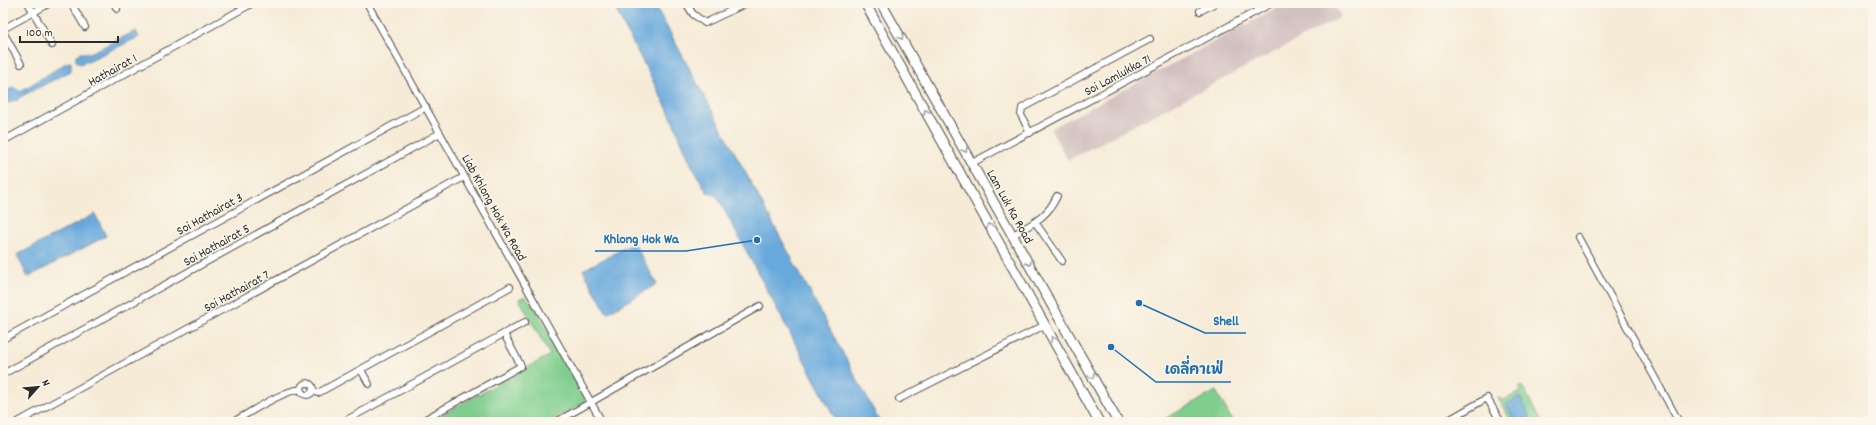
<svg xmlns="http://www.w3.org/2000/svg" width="1876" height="425" font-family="Dekko,'Playpen Sans Thai',sans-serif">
	<rect width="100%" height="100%" fill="#fbf7ec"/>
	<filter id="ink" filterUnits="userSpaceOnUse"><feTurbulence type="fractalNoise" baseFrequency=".025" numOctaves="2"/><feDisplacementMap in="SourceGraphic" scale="8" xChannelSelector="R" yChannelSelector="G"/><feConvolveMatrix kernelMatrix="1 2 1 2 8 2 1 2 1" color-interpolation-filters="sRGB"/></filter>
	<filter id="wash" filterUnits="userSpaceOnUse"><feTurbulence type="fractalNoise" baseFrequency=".012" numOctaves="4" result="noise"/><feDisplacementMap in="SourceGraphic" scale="16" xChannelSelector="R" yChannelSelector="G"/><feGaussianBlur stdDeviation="0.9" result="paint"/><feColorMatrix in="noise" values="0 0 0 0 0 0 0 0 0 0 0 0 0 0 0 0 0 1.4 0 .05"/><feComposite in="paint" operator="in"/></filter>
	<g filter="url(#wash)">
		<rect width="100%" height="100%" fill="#f6ebd7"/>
		<polygon fill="#d2bfbf" points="1287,3 1334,3 1341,17 1068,160 1050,129"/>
		<g fill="#80ce8e" stroke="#567c5c">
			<polygon points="525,296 535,308 585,398 585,402 548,422 429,422 550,355 519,299"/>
			<polygon points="1522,386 1541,422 1511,422 1498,398 1499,397 1501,401 1521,392 1519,387"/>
			<polygon points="1216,391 1233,422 1159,422"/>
		</g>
		<g fill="#68a9dc" stroke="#4a6a84">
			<polygon points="612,3 654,3 880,422 837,422 717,196 707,192 691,164 669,112"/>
			<polygon points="136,31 139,37 86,62 80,64 76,61 76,55 81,53 90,53"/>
			<polygon points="71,62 71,71 20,97 18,100 12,101 3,106 3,93 13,87 19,91 26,88 66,63"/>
			<polygon points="95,214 106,236 28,277 17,255"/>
			<polygon points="634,243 657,284 607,313 583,270"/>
			<polygon points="1520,397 1530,417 1520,422 1515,422 1506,404"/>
		</g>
	</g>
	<g filter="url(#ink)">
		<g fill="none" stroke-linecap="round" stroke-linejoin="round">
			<defs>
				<g id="street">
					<polyline points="28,3 52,45"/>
					<polyline points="71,3 85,27"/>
					<polyline points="114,3 117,9"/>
					<polyline points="367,3 602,422"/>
					<polyline points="686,3 693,14 705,23 747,3"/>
					<polyline points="1200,11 1215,3"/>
					<polyline points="3,29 50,3"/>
					<polyline points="3,32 21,64"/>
					<polyline points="1030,133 1021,115 1022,108 1150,39"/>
					<polyline points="3,141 253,3"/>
					<polyline points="972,163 1272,3"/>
					<polyline points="1035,222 1062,261"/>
					<path d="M1013,235C1033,223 1047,218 1057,196"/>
					<polyline points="1578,237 1679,422"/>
					<polyline points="3,339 426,107"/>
					<polyline points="361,370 369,384"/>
					<polyline points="3,374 440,133"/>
					<circle cx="307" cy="389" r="6"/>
					<polyline points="312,391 318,393 510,287"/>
					<polyline points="899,399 1045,325"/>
					<polyline points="18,422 464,177"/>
					<path d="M233,422C246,415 288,387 301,390"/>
					<polyline points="343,422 525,322"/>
					<polyline points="420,422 521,366 504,334"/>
					<polyline points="556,422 760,306"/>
					<polyline points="1445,422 1487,398 1501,422"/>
				</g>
				<g id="secondary">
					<polyline points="865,3 1099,422"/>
					<polyline points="881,3 1118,422"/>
				</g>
			</defs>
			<use href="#street" stroke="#494845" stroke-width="8"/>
			<use href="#secondary" stroke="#494845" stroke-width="11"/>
			<use href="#street" stroke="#fff" stroke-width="6"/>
			<use href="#secondary" stroke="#fff" stroke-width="9"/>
		</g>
		<defs><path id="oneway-chevron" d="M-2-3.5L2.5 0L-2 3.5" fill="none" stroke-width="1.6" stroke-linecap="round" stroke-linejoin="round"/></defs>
		<g stroke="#a0a0a0">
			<use href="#oneway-chevron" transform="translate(901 37) rotate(60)"/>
			<use href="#oneway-chevron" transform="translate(926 112) rotate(-119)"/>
			<use href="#oneway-chevron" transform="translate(965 150) rotate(60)"/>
			<use href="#oneway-chevron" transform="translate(989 226) rotate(-119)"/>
			<use href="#oneway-chevron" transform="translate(1029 263) rotate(61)"/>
			<use href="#oneway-chevron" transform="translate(1053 339) rotate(-119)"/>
			<use href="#oneway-chevron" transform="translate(1092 376) rotate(60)"/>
		</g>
	</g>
	<g text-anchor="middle" stroke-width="3" stroke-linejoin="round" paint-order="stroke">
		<g font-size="13" fill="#2b2b2b" stroke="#fbf7ec">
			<text transform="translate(112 69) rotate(-29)" y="5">Hathairat 1</text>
			<text transform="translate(1117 74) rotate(-28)" y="5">Soi Lamlukka 71</text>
			<text transform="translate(1011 206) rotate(61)" y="5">Lam Luk Ka Road</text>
			<text transform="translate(495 207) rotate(61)" y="5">Liab Khlong Hok Wa Road</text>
			<text transform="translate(209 213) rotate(-29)" y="5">Soi Hathairat 3</text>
			<text transform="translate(216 244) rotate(-29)" y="5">Soi Hathairat 5</text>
			<text transform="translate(236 290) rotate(-29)" y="5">Soi Hathairat 7</text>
		</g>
	</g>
	<path fill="none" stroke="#1f6fb2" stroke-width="1.5" d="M757 240L686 251H595M1139 303L1205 333H1246M1111 347L1156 382H1231"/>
	<g fill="#1f6fb2" stroke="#fbf7ec" stroke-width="1.5">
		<circle cx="757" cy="240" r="4"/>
		<circle cx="1139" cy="303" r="4"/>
		<circle cx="1111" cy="347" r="4"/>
	</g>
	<g font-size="14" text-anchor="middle" font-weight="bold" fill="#1f6fb2" stroke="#fbf7ec" stroke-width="3" stroke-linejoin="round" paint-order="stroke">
		<text x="641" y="243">Khlong Hok Wa</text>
		<text x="1226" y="325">Shell</text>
		<text x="1194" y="374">เดลี่คาเฟ่</text>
	</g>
	<rect width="1876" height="425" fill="none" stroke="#fbf7ec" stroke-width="16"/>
	<g transform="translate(38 387) rotate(63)" stroke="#fbf7ec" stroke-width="3" paint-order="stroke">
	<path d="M0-3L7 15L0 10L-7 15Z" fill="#2b2b2b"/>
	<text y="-6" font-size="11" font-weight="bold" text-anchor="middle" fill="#2b2b2b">N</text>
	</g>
	<path d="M20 36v6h98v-6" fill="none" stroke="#2b2b2b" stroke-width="2"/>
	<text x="26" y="36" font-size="12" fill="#2b2b2b" stroke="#fbf7ec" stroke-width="3" paint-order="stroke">100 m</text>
</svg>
